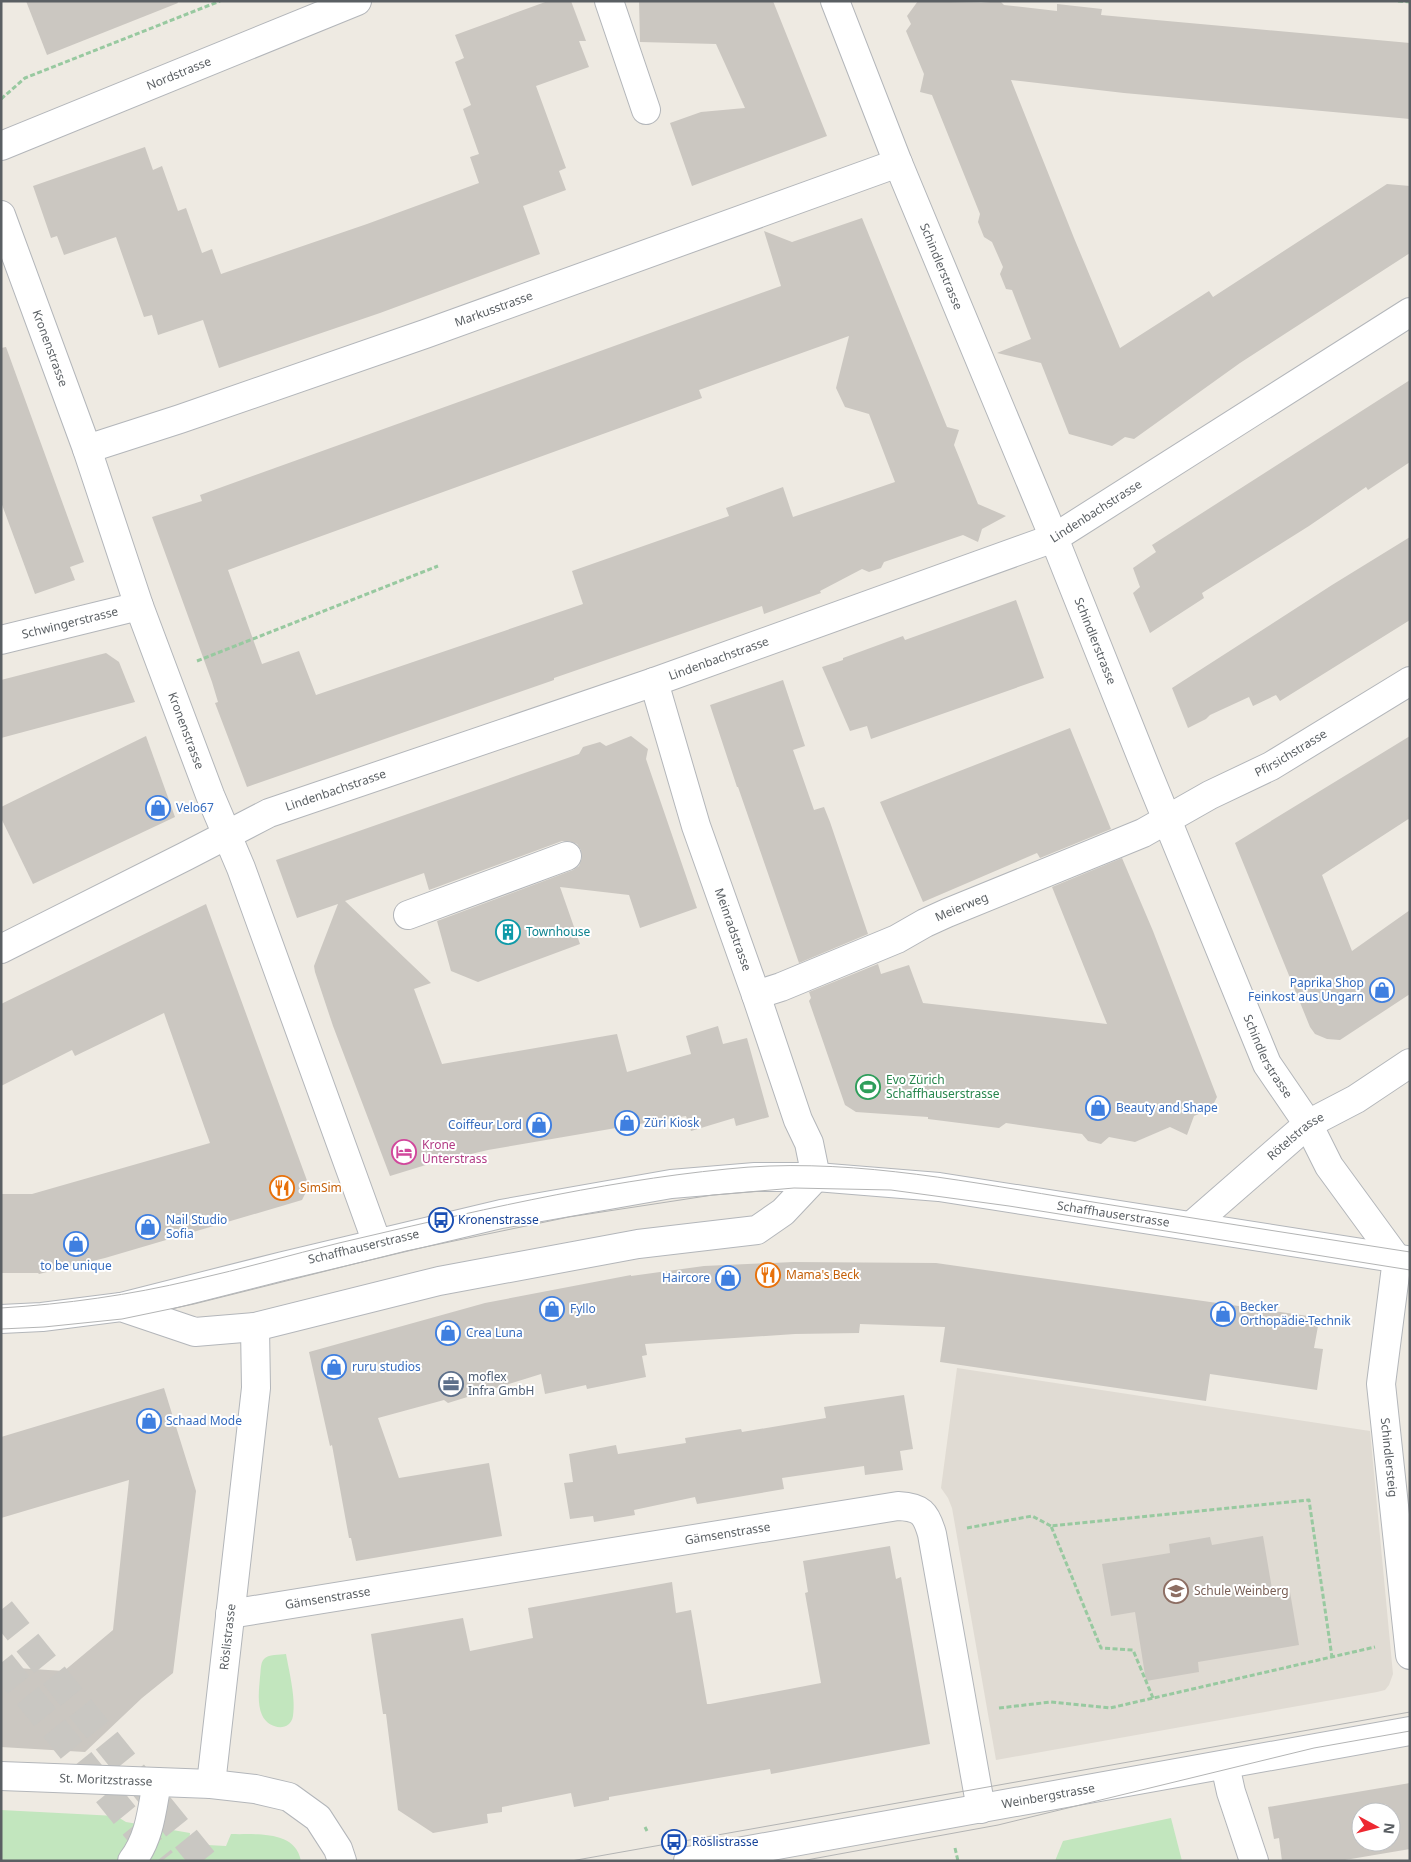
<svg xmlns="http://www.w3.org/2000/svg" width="1411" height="1862" font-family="'Noto Sans',sans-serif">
	<rect width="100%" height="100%" fill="#eeeae2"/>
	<polygon fill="#e0dbd3" points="957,1368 1370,1431 1393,1674 1389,1685 1385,1690 1377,1692 996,1760 952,1508 948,1498 941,1488"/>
	<g fill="#c2e6be">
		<path d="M286,1654C289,1671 296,1698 293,1716C290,1733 268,1729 262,1715C257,1704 259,1689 260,1677C261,1672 260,1663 264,1659C268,1654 280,1655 286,1654Z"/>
		<path d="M1,1810L116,1816L126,1822L190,1833L189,1844L226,1846L231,1834C255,1835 295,1829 301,1861H1Z"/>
		<polygon points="1171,1818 1182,1861 1055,1861 1063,1841"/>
	</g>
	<g fill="#cbc7c1" fill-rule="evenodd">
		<polygon points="26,1 177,1 178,3 47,55"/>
		<polygon points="548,1 571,1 586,41 579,41 589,67 536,86 566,168 559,171 566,190 523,206 540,254 380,313 219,368 203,320 158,335 152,315 144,317 116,237 64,255 57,236 51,238 33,186 145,147 153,170 162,166 178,211 186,208 202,253 212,249 221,274 367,224 479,183 470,157 479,154 463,109 471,105 455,62 464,58 455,35"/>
		<polygon points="639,1 773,1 827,136 692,186 670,123 701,112 745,108 716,44 640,42"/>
		<polygon points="918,1 981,3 1000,1 1004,5 1057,11 1057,4 1102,9 1101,15 1410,43 1410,119 1124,93 1011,80 1074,238 1120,348 1209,291 1213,297 1387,184 1410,186 1410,253 1240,363 1134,439 1125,437 1112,446 1069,434 1041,363 997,353 1031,339 1012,290 1006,289 1000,274 1003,267 992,242 984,237 978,222 980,214 932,95 920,92 924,74 906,31 911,24 907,16"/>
		<path d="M862,218L947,427L959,430L954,445L978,504L1006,516L982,529L978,542L963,535L884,562L881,568L869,572L862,569L820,591L821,593L764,614L762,606L554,678V680L247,787L215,703L218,702L212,682L152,517L202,501L200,495L781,286L764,231L792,242ZM849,336L836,388L845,407L869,414L895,482L793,517L783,487L726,508L729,516L572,571L583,604L316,695L299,651L262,664L228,570L702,398L699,390Z"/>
		<polygon points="6,347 84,562 70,567 75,580 35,594 1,502 1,348"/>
		<polygon points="1410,380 1410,462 1368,490 1366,487 1309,526 1202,593 1204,598 1150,633 1133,593 1140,587 1133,568 1156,552 1152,545"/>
		<polygon points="1410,537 1410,620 1280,701 1276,695 1253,706 1249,697 1210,715 1206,719 1188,728 1172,688 1332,585"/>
		<polygon points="1016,600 1044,678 871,739 867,726 850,731 822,667 843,660 843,658 903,636 905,640"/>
		<polygon points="106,653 119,662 135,702 1,738 1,680"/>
		<polygon points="783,680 805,746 793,750 814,810 824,807 830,822 868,934 799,963 738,787 737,787 710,705"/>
		<polygon points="1070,728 1111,829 1040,858 1037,853 923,902 880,802"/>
		<polygon points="146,736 175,817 33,884 1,818 1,807"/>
		<polygon points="631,736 648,749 646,759 697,908 640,928 629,895 560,887 580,944 478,982 451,971 437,921 573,870 579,866 582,858 581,850 577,844 569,841 562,841 429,890 424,873 345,901 431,983 414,989 442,1064 617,1034 627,1072 691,1054 686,1036 718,1026 723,1044 747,1038 769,1117 736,1126 734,1118 691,1131 686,1116 488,1150 429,1164 390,1176 333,1026 315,972 314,966 338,904 297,918 276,860 579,754 583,747 600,742 606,746"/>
		<polygon points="1410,736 1410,818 1322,875 1352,951 1410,910 1410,994 1340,1040 1327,1039 1315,1034 1310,1027 1235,843"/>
		<polygon points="1122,858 1153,931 1217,1097 1211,1109 1194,1116 1187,1135 1170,1127 1135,1142 1109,1137 1101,1144 1088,1141 1082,1134 1006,1123 999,1128 928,1119 928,1117 856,1112 845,1105 809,1001 811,998 809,992 878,964 881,974 909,965 923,1003 1107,1024 1052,887"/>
		<polygon points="206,904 309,1186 302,1200 105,1258 39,1274 38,1273 1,1273 1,1194 32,1194 210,1143 164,1013 75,1056 72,1050 1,1086 1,1004"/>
		<polygon points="793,1262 936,1263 1308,1316 1318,1326 1314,1348 1323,1349 1317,1390 1210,1374 1206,1401 940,1362 945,1327 860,1324 859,1333 795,1334 645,1344 647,1355 642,1356 646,1377 587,1389 586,1385 545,1394 541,1374 448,1403 444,1400 378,1418 399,1478 489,1463 502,1536 356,1561 351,1538 349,1538 332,1445 330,1446 309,1352 485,1303 631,1275 631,1276 704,1266"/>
		<polygon points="164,1388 196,1491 173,1673 142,1698 85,1752 1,1747 1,1667 64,1671 113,1630 129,1480 1,1518 1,1437"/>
		<polygon points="904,1395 913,1449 900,1451 903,1470 865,1475 864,1466 782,1478 784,1489 697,1504 695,1497 634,1510 635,1515 594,1522 593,1516 570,1519 564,1483 573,1482 569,1454 616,1445 618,1454 686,1443 685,1438 741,1429 742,1432 826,1418 824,1407"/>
		<polygon points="1263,1536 1273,1595 1290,1592 1299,1645 1198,1662 1199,1672 1146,1681 1135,1612 1111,1616 1102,1564 1170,1553 1169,1544 1210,1537 1212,1545"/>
		<polygon points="890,1546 896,1579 901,1577 930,1744 771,1774 770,1769 609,1797 609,1800 574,1807 571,1793 502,1807 502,1812 487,1814 488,1823 433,1833 398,1810 386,1714 383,1714 371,1634 463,1618 470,1651 533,1638 528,1608 672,1582 676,1613 691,1610 707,1704 710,1704 821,1683 805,1593 808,1592 803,1561"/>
		<path d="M1410,1783V1849L1339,1861H1282L1279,1838L1274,1839L1268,1807ZM1361,1812H1391V1842H1361Z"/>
	</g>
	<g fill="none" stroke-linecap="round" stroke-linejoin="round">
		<g stroke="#c9c7c2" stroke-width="28" stroke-dasharray="28 14" stroke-linecap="butt">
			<polyline points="1,1610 204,1861"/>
			<polyline points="1,1663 162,1861"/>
		</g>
		<defs>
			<g id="minor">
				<polyline points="609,1 646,110"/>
				<path id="s1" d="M835,1L898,163L1054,538L1147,771L1267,1064L1308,1124L1329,1166L1397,1259"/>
				<path id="s2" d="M1,146L357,1"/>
				<path id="s3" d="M1,215L87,449L139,606L210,795L241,868L377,1243"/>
				<path id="s4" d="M87,449L180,419L425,334L898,163"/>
				<path id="s5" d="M1,640L139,606"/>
				<path id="s6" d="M654,682L696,826L756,995L798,1120L809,1143L816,1177"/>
				<polyline points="408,915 567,856"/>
				<path id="s7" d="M1,949L186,856L269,813L654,682L1054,538L1410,312"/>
				<path id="s8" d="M756,995L781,987L897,939L925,923L947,913L1143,833L1210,795L1271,766L1410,681"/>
				<path id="s9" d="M1191,1226L1308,1124L1356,1099L1410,1063"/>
				<path id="s10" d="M1397,1259L1381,1384L1410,1655"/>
				<path id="s11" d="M121,1307L283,1266L501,1214L671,1184L755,1177H816L939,1187L1407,1260"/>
				<polyline points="1,1319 42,1317 121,1307 195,1332 255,1327 439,1281 638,1244 757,1230 783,1212 816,1177"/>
				<path id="s12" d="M230,1614L898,1506C921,1507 926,1513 932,1534L981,1809"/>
				<polyline points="1225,1765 1231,1792 1254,1861"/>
				<path id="s13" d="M1,1776L211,1784L255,1789L289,1797L318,1818L338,1849L342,1861"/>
				<path id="s14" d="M211,1784L256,1388L255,1327"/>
				<path d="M132,1861C150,1838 152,1809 157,1782"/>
				<path id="s15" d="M688,1861L1410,1731"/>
			</g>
		</defs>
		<use href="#minor" stroke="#b3b6ba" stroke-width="30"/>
		<g stroke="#98c9a0" stroke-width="3" stroke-dasharray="5 2.5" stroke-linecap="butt">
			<polyline points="1398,1 1410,2"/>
			<polyline points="1,99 25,78 220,1"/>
			<polyline points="197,661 438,566"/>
			<polyline points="967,1528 1032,1516 1051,1526"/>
			<polyline points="1153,1698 1133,1650 1101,1648 1051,1526 1309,1500 1332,1657"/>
			<polyline points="999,1708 1051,1702 1110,1708 1375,1647"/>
			<polyline points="645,1827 647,1831"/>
			<polyline points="955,1848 958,1861"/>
		</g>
		<use href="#minor" stroke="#fff" stroke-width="28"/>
		<g stroke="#b3b4b4" stroke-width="1">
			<path d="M1,1308C66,1304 130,1295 193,1280C242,1269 290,1255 339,1243C467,1213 596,1182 727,1169C839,1157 952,1179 1062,1197C1178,1216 1294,1234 1410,1252"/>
			<polyline points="1,1329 44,1327 122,1319 194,1304 406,1251 569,1217 713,1195 794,1188 891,1190 1009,1206 1410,1270"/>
			<polyline points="571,1861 1410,1712"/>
			<polyline points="801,1861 998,1825 1314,1748 1410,1731"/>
		</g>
	</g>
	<defs>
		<symbol id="shop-ring" viewBox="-11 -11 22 22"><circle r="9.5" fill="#fff" stroke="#3f7fe0" stroke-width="1.5"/><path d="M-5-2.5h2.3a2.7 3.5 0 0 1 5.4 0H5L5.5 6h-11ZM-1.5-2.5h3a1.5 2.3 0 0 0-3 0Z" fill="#3f7fe0"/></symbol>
		<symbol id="building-ring" viewBox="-11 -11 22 22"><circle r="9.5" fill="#fff" stroke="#0f9aa8" stroke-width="1.5"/><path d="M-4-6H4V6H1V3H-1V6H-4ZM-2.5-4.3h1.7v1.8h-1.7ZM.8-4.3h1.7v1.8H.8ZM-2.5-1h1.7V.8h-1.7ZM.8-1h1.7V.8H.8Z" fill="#0f9aa8"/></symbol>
		<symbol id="stadium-ring" viewBox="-11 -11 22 22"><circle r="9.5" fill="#fff" stroke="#2e9e5b" stroke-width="1.5"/><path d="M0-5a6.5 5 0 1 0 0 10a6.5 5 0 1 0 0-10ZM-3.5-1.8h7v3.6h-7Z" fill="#2e9e5b"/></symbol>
		<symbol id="hotel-ring" viewBox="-11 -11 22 22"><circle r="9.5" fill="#fff" stroke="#d1479c" stroke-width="1.5"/><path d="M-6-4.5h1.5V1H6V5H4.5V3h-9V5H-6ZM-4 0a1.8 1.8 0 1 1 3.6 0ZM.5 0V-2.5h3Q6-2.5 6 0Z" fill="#d1479c"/></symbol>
		<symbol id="restaurant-ring" viewBox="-11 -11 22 22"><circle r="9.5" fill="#fff" stroke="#e8710a" stroke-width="1.5"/><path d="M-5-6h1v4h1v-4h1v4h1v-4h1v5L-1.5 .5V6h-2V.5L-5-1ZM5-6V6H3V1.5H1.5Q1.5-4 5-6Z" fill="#e8710a"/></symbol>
		<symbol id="bus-ring" viewBox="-11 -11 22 22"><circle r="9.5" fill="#fff" stroke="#1a4fb4" stroke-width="1.5"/><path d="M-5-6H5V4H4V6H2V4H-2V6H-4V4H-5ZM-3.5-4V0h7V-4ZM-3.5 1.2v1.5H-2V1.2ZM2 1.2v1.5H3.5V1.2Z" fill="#1a4fb4"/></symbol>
		<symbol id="office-ring" viewBox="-11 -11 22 22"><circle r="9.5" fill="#fff" stroke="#5c6f8a" stroke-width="1.5"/><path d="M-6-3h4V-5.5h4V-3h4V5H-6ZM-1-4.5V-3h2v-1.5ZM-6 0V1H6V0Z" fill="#5c6f8a"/></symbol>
		<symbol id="school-ring" viewBox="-11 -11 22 22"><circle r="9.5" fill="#fff" stroke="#8d6e63" stroke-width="1.5"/><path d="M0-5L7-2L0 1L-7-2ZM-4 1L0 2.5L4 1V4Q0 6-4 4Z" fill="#8d6e63"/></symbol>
	</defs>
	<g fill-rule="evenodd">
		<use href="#shop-ring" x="144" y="794" width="28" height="28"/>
		<use href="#building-ring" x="494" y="918" width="28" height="28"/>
		<use href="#shop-ring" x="1368" y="976" width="28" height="28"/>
		<use href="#stadium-ring" x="854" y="1073" width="28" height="28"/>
		<use href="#shop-ring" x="1084" y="1094" width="28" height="28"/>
		<use href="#shop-ring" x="613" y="1109" width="28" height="28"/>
		<use href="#shop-ring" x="525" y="1111" width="28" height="28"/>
		<use href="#hotel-ring" x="390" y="1138" width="28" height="28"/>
		<use href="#restaurant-ring" x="268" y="1174" width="28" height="28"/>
		<use href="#bus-ring" x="427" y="1206" width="28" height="28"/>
		<use href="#shop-ring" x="134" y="1213" width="28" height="28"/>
		<use href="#shop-ring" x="62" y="1230" width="28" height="28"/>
		<use href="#restaurant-ring" x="754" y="1261" width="28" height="28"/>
		<use href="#shop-ring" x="714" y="1264" width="28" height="28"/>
		<use href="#shop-ring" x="538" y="1295" width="28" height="28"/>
		<use href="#shop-ring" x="1209" y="1300" width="28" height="28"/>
		<use href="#shop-ring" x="434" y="1319" width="28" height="28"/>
		<use href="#shop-ring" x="320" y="1353" width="28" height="28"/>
		<use href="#office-ring" x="437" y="1370" width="28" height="28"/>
		<use href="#shop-ring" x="135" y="1407" width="28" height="28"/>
		<use href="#school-ring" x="1162" y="1577" width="28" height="28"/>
		<use href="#bus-ring" x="660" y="1828" width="28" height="28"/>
	</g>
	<g text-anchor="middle" stroke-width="4" stroke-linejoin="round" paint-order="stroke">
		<g font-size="12" fill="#5a5f63" stroke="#fff">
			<text dy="4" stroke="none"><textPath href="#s2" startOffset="192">Nordstrasse</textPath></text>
			<text dy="4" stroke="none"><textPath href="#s1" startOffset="286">Schindlerstrasse</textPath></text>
			<text dy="4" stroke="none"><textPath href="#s4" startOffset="430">Markusstrasse</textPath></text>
			<text dy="4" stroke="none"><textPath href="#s3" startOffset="142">Kronenstrasse</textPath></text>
			<text dy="4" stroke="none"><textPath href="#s7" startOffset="1182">Lindenbachstrasse</textPath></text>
			<text dy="4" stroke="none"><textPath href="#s5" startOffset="71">Schwingerstrasse</textPath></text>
			<text dy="4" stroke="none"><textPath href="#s1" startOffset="691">Schindlerstrasse</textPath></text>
			<text dy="4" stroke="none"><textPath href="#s7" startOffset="776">Lindenbachstrasse</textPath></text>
			<text dy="4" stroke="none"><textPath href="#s3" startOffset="548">Kronenstrasse</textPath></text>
			<text dy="4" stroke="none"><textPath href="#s8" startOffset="588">Pfirsichstrasse</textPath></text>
			<text dy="4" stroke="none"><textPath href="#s7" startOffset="371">Lindenbachstrasse</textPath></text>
			<text dy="4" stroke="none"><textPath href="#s8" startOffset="224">Meierweg</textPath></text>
			<text dy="4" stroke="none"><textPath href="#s6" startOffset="260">Meinradstrasse</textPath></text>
			<text dy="4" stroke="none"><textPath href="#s1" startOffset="1141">Schindlerstrasse</textPath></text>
			<text dy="4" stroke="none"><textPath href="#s9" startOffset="138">Rötelstrasse</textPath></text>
			<text dy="4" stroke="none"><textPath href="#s11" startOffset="1009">Schaffhauserstrasse</textPath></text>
			<text dy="4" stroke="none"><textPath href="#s11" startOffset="250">Schaffhauserstrasse</textPath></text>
			<text dy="4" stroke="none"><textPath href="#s10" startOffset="200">Schindlersteig</textPath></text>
			<text dy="4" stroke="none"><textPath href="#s12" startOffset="504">Gämsenstrasse</textPath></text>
			<text dy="4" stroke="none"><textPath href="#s12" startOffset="99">Gämsenstrasse</textPath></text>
			<text dy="4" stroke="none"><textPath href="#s14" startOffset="148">Röslistrasse</textPath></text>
			<text dy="4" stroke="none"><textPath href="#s13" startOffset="105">St. Moritzstrasse</textPath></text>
			<text dy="4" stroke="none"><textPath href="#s15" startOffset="366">Weinbergstrasse</textPath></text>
		</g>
		<g font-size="12" fill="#366cbe" stroke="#fff" text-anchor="start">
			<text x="176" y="812">Velo67</text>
			<text x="1364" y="987" text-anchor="end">Paprika Shop<tspan x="1364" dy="14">Feinkost aus Ungarn</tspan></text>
			<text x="1116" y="1112">Beauty and Shape</text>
			<text x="644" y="1127">Züri Kiosk</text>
			<text x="522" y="1129" text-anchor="end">Coiffeur Lord</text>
			<text x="166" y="1224">Nail Studio<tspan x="166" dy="14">Sofia</tspan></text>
			<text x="76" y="1270" text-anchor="middle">to be unique</text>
			<text x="710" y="1282" text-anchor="end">Haircore</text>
			<text x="1240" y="1311">Becker<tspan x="1240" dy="14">Orthopädie-Technik</tspan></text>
			<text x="570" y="1313">Fyllo</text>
			<text x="466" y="1337">Crea Luna</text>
			<text x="352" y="1371">ruru studios</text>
			<text x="166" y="1425">Schaad Mode</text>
		</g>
		<g font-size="12" fill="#0d838f" stroke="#fff" text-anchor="start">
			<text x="526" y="936">Townhouse</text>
		</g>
		<g font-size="12" fill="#27864d" stroke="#fff" text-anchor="start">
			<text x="886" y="1084">Evo Zürich<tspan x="886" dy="14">Schaffhauserstrasse</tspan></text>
		</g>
		<g font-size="12" fill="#b23c85" stroke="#fff" text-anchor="start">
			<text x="422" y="1149">Krone<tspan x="422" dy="14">Unterstrass</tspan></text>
		</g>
		<g font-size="12" fill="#c56008" stroke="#fff" text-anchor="start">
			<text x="300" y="1192">SimSim</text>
			<text x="786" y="1279">Mama's Beck</text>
		</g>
		<g font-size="12" fill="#164399" stroke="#fff" text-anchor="start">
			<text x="458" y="1224">Kronenstrasse</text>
			<text x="692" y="1846">Röslistrasse</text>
		</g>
		<g font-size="12" fill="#4e5e75" stroke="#fff" text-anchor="start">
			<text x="468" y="1381">moflex<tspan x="468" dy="14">Infra GmbH</tspan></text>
		</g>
		<g font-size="12" fill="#785e54" stroke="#fff" text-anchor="start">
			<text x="1194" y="1595">Schule Weinberg</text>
		</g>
	</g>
	<rect width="1411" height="1862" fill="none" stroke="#5a5f63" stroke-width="5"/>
	<g transform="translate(1376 1827) rotate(97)"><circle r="24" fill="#ffffff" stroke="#bdbfc1"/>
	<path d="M0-4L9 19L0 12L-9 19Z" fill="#ed2931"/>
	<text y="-8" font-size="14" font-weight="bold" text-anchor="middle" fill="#5a5f63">N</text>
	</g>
</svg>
